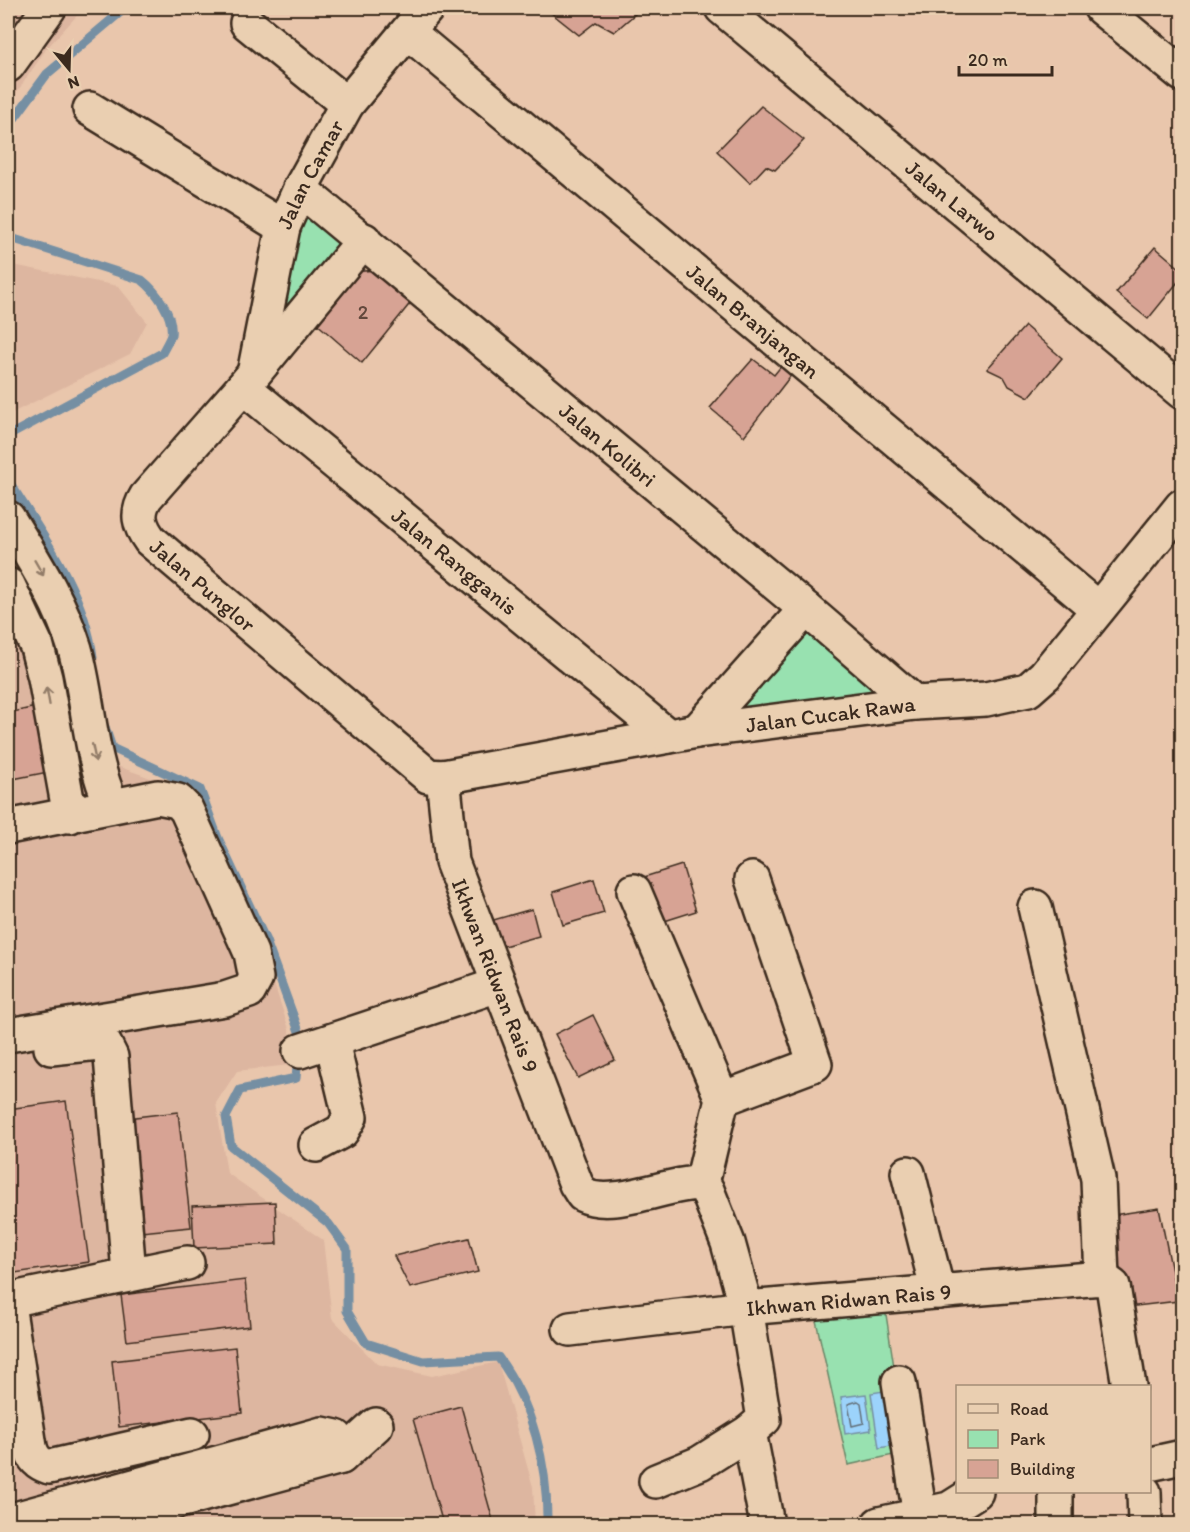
<svg xmlns="http://www.w3.org/2000/svg" width="1190" height="1532" font-family="Itim,sans-serif">
	<rect width="100%" height="100%" fill="#e9c6ac"/>
	<filter id="ink" filterUnits="userSpaceOnUse"><feTurbulence type="fractalNoise" baseFrequency=".0167" numOctaves="2"/><feDisplacementMap in="SourceGraphic" scale="12" xChannelSelector="R" yChannelSelector="G"/><feConvolveMatrix kernelMatrix="1 2 1 2 8 2 1 2 1" color-interpolation-filters="sRGB"/></filter>
	<g filter="url(#ink)">
		<g fill="#ddb6a0">
			<polygon points="8,8 84,8 47,48 8,105"/>
			<polygon points="8,264 118,286 147,322 130,354 8,415"/>
			<polygon points="8,501 45,558 94,713 117,766 190,792 262,948 289,1029 290,1065 237,1071 216,1103 227,1173 323,1240 332,1318 377,1364 432,1376 498,1362 533,1487 535,1524 8,1524"/>
		</g>
		<g fill="#98e1b0" stroke="#6a8667" stroke-width="1.5">
			<polygon points="304,212 346,240 284,315 282,311"/>
			<polygon points="805,629 877,686 873,694 742,712 739,702"/>
			<polygon points="885,1308 907,1452 848,1465 815,1316"/>
		</g>
		<g fill="#9cd3fb" stroke="#758fa3" stroke-width="1.5">
			<polygon points="896,1389 904,1444 879,1448 871,1393"/>
			<polygon points="866,1394 871,1430 845,1434 841,1397"/>
		</g>
		<g fill="none" stroke-linecap="round" stroke-linejoin="round">
			<polygon stroke="#626e76" stroke-width="1.5" points="858,1401 861,1403 864,1423 852,1426 848,1404"/>
			<g stroke="#758fa3" stroke-width="9">
				<polyline points="8,127 47,74 123,10 145,8"/>
				<path d="M8,237L142,280C156,291 174,315 171,335C169,341 165,347 162,353L8,436"/>
				<path d="M8,480C42,534 85,593 93,657"/>
				<polyline points="105,727 112,748 200,789 218,838 266,941 301,1037 300,1044"/>
				<path d="M298,1057L296,1078L240,1090L226,1117L231,1146L328,1223L347,1249V1311L366,1343L423,1361L498,1357C533,1404 548,1466 547,1524"/>
			</g>
		</g>
		<g fill="#d7a394" stroke="#3b2a1e" stroke-width="1.5">
			<polygon points="545,8 642,8 614,32 596,22 579,35"/>
			<polygon points="761,106 804,140 775,170 766,166 750,183 717,151"/>
			<polygon points="1155,247 1182,270 1182,277 1148,319 1116,293"/>
			<polygon points="376,270 412,301 362,363 315,322 352,272"/>
			<polygon points="1025,326 1062,358 1029,397 1009,386 1004,377 987,369"/>
			<polygon points="753,359 774,375 782,365 792,374 744,436 710,408"/>
			<polygon points="36,707 48,772 8,780 8,713"/>
			<polygon points="682,865 696,911 655,924 641,878"/>
			<polygon points="594,879 604,913 563,925 553,892"/>
			<polygon points="532,909 539,936 490,950 483,923"/>
			<polygon points="593,1015 615,1060 578,1078 555,1034"/>
			<polygon points="66,1101 89,1262 8,1274 8,1109"/>
			<polygon points="178,1112 191,1227 131,1233 118,1119"/>
			<polygon points="275,1202 277,1244 194,1248 192,1206"/>
			<polygon points="1159,1208 1178,1301 1128,1307 1122,1272 1108,1274 1100,1217"/>
			<polygon points="469,1238 478,1272 410,1288 394,1256"/>
			<polygon points="245,1280 250,1326 127,1341 121,1295"/>
			<polygon points="235,1347 242,1413 119,1427 112,1361"/>
			<polygon points="461,1406 494,1524 443,1524 413,1419"/>
		</g>
		<g fill="none" stroke-linecap="round" stroke-linejoin="round">
			<defs>
				<g id="minor">
					<path id="s1" d="M722,8L1182,392"/>
					<polyline points="1101,8 1182,74"/>
					<polyline points="247,23 347,104"/>
					<path id="s2" d="M408,32L1098,609"/>
					<polyline points="8,65 49,8"/>
					<polyline points="90,109 283,227"/>
					<path id="s3" d="M300,189L806,609L915,703"/>
					<path id="s4" d="M364,240L243,387L146,497C136,513 139,525 150,540L428,776L443,777L697,731L915,703L986,699L1028,690L1045,675L1182,506"/>
					<path id="s5" d="M255,369L283,227L300,189L347,104L427,8"/>
					<path id="s6" d="M243,387L668,736"/>
					<path d="M8,518C33,559 61,602 75,649C90,704 88,752 112,806"/>
					<polyline points="8,585 37,647 45,678 70,816"/>
					<polyline points="697,731 806,609"/>
					<path id="s7" d="M443,777L452,862L576,1184L583,1195C614,1210 669,1182 702,1183L707,1190L728,1243L746,1308L1102,1278L1113,1286L1129,1386"/>
					<polyline points="8,827 158,797 178,801 186,809 251,953 256,978 249,991 225,999 8,1035"/>
					<polyline points="634,891 722,1099"/>
					<polyline points="1035,907 1098,1179 1102,1278"/>
					<polyline points="51,1048 99,1043 105,1045 111,1057 129,1273"/>
					<polyline points="300,1051 498,985"/>
					<polyline points="316,1145 342,1131 350,1117 332,1042"/>
					<polyline points="908,1173 938,1292"/>
					<polyline points="702,1183 722,1099 815,1064 752,879"/>
					<polyline points="8,1300 187,1263"/>
					<path d="M8,1304L30,1447C33,1459 38,1463 49,1467L192,1434"/>
					<polyline points="570,1329 746,1308 764,1419 749,1432 767,1524"/>
					<polyline points="899,1382 920,1516"/>
					<polyline points="1150,1464 1182,1457"/>
					<polyline points="656,1481 700,1463 749,1432"/>
					<polyline points="1144,1492 1145,1524"/>
					<polyline points="8,1521 322,1434 336,1437 341,1457"/>
					<polyline points="95,1524 341,1457 376,1425"/>
					<polyline points="879,1524 949,1509 976,1492"/>
					<polyline points="1056,1524 1056,1492"/>
				</g>
			</defs>
			<use href="#minor" stroke="#3b2a1e" stroke-width="38"/>
			<use href="#minor" stroke="#eacfb1" stroke-width="33"/>
		</g>
		<defs><path id="oneway-shaft" d="M-6 0H5M1.5-3L5.5 0L1.5 3" fill="none" stroke-width="1.6" stroke-linecap="round" stroke-linejoin="round" transform="scale(1.5)"/></defs>
		<g stroke="#927c68">
			<use href="#oneway-shaft" transform="translate(39 568) rotate(60)"/>
			<use href="#oneway-shaft" transform="translate(48 696) rotate(-100)"/>
			<use href="#oneway-shaft" transform="translate(94 753) rotate(78)"/>
		</g>
	</g>
	<g text-anchor="middle" stroke-width="6" stroke-linejoin="round" paint-order="stroke">
		<g font-size="20" fill="#62483c">
			<text x="363" y="319">2</text>
		</g>
		<g font-size="22" fill="#3b2a1e" stroke="#eacfb1">
			<text dy="8" stroke="none"><textPath href="#s5" startOffset="204">Jalan Camar</textPath></text>
			<text dy="8" stroke="none"><textPath href="#s1" startOffset="300">Jalan Larwo</textPath></text>
			<text dy="8" stroke="none"><textPath href="#s2" startOffset="450">Jalan Branjangan</textPath></text>
			<text dy="8" stroke="none"><textPath href="#s3" startOffset="400">Jalan Kolibri</textPath></text>
			<text dy="8" stroke="none"><textPath href="#s6" startOffset="274">Jalan Rangganis</textPath></text>
			<text dy="8" stroke="none"><textPath href="#s4" startOffset="453">Jalan Punglor</textPath></text>
			<text dy="8" stroke="none"><textPath href="#s4" startOffset="1156">Jalan Cucak Rawa</textPath></text>
			<text dy="8" stroke="none"><textPath href="#s7" startOffset="207">Ikhwan Ridwan Rais 9</textPath></text>
			<text dy="8" stroke="none"><textPath href="#s7" startOffset="801">Ikhwan Ridwan Rais 9</textPath></text>
		</g>
	</g>
	<rect width="1190" height="1532" fill="none" stroke="#eacfb1" stroke-width="30"/>
	<rect x="15" y="15" width="1160" height="1502" fill="none" stroke="#3b2a1e" stroke-width="2" filter="url(#ink)"/>
	<rect x="956" y="1385" width="195" height="108" fill="#eacfb1" stroke="#a48d76" stroke-width="1.5"/>
	<rect x="968" y="1404" width="30" height="9" fill="#eacfb1" stroke="#a48d76" stroke-width="1.5"/>
	<text x="1010" y="1415" font-size="18" fill="#3b2a1e">Road</text>
	<rect x="968" y="1430" width="30" height="18" fill="#98e1b0" stroke="#a48d76" stroke-width="1.5"/>
	<text x="1010" y="1445" font-size="18" fill="#3b2a1e">Park</text>
	<rect x="968" y="1460" width="30" height="18" fill="#d7a394" stroke="#a48d76" stroke-width="1.5"/>
	<text x="1010" y="1475" font-size="18" fill="#3b2a1e">Building</text>
	<g transform="translate(69 69) rotate(161)" stroke="#eacfb1" stroke-width="4.5" paint-order="stroke">
	<path d="M0-4.5L10 22L0 15L-10 22Z" fill="#3b2a1e"/>
	<text y="-9" font-size="16" font-weight="bold" text-anchor="middle" fill="#3b2a1e">N</text>
	</g>
	<path d="M959 66v9h93v-9" fill="none" stroke="#3b2a1e" stroke-width="3"/>
	<text x="968" y="66" font-size="18" fill="#3b2a1e" stroke="#eacfb1" stroke-width="4.5" paint-order="stroke">20 m</text>
</svg>
